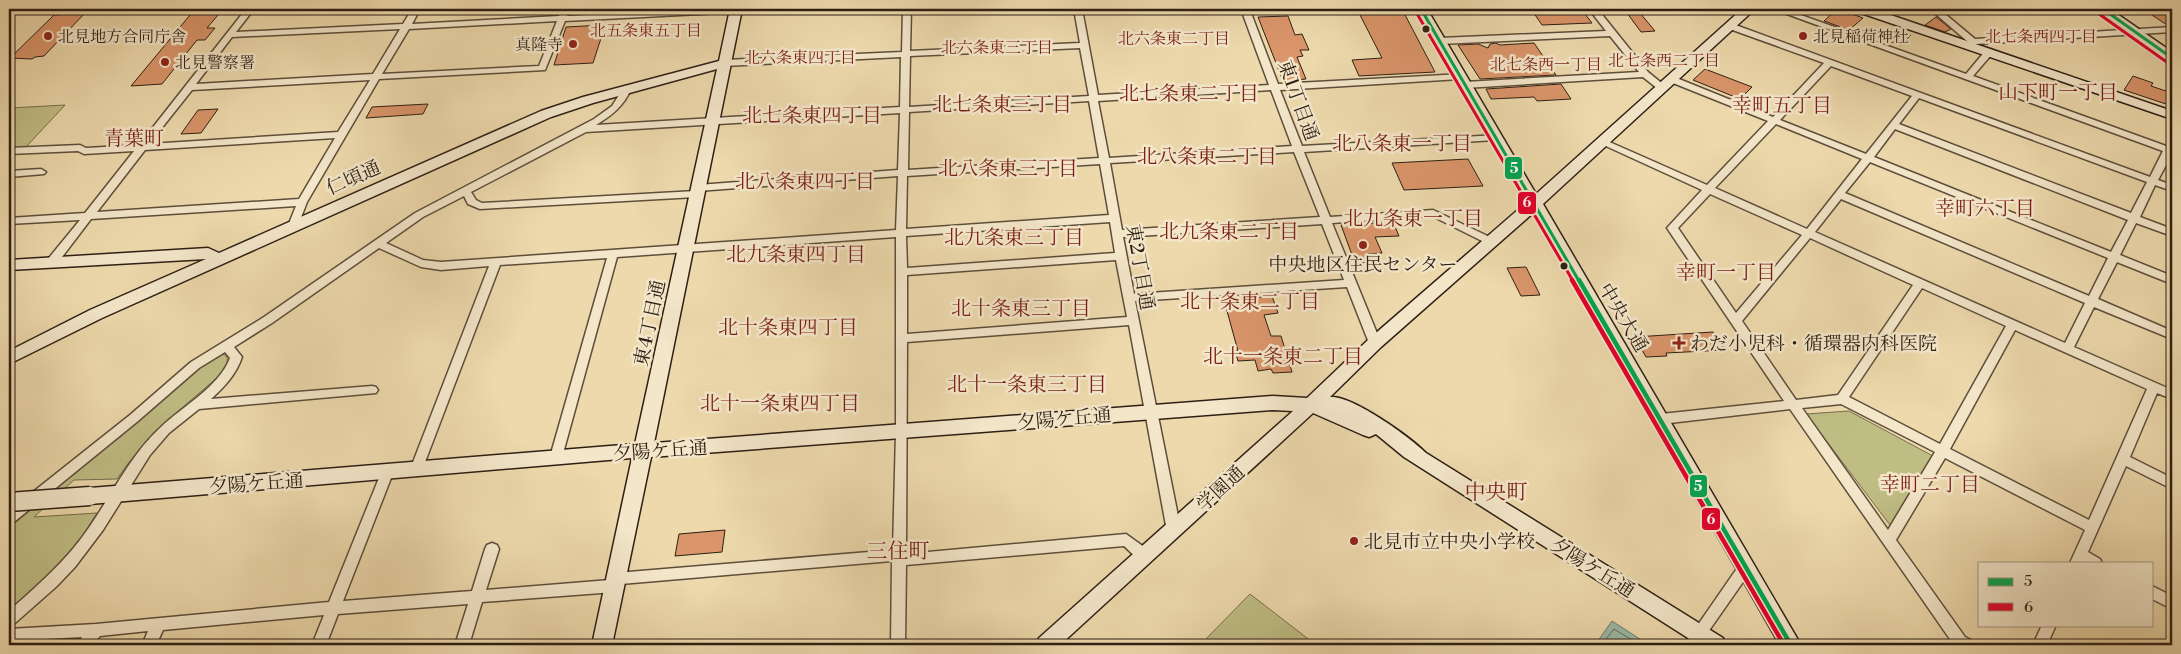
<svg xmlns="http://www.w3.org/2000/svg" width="2181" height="654" font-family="'Libre Bodoni','Noto Serif JP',serif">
	<rect width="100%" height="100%" fill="#edd9ac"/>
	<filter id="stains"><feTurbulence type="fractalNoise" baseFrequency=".004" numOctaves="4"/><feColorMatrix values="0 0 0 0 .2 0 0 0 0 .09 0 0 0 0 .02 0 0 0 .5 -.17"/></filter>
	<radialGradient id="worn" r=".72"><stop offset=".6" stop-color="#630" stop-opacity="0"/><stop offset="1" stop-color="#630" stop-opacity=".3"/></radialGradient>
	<g fill="#bfbd84" stroke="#766e4c">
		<polygon points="65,105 26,147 9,148 9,108"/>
		<path d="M219,354L226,355C230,364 225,369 219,376C182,408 144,438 117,479L74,480L34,517L97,513L73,551L41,584L9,611V528L211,358Z"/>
		<polygon points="1849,411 1933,456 1890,525 1806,414"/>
		<polygon points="1250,594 1316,645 1200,645"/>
	</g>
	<polygon fill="#9abaa6" stroke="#6e7c6c" points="1612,621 1649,645 1595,645"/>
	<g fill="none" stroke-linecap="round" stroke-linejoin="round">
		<polyline stroke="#646c5e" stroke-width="1" points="1601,645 1614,629 1640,645"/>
	</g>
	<g fill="#da956a" stroke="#2d1f15">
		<polygon points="195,9 223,9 207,28 215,28 205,40 197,40 162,84 131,86"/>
		<polygon points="1531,9 1581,9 1592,23 1542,25"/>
		<polygon points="1837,9 1838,9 1863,18 1849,30 1824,21"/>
		<polygon points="2143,9 2172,9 2172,25 2167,25"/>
		<polygon points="1403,11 1435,72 1359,76 1352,60 1382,58 1359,13"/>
		<polygon points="85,13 44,56 35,57 32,59 10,58 54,15"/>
		<polygon points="1627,13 1640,13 1655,31 1641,32"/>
		<polygon points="1288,16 1295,35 1302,34 1309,50 1300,50 1303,56 1297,57 1306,79 1283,81 1258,17"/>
		<polygon points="1936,17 1951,29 1945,32 1925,25"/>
		<polygon points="603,25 602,27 605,26 593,63 554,65 566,27"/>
		<polygon points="1896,29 1911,35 1901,45 1886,40"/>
		<polygon points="1496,43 1500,45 1534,43 1556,75 1480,79 1458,45 1478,44 1488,48 1490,44"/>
		<polygon points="1705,69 1752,87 1740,99 1693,80"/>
		<polygon points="2133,76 2153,83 2151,86 2172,93 2172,106 2124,90"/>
		<polygon points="1561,84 1571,99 1537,101 1534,97 1491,99 1486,89"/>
		<polygon points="428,104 423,114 366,118 372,107"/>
		<polygon points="218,109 201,133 181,134 198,110"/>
		<polygon points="1468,159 1483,186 1404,190 1392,163"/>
		<polygon points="1393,222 1399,236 1375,237 1382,253 1368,254 1372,262 1355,263 1341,225"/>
		<polygon points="1526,267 1540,295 1521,296 1507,268"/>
		<polygon points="1272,296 1278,313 1264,315 1271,336 1281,336 1292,372 1273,373 1271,369 1258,371 1255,360 1238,361 1235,351 1238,351 1224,300"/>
		<polygon points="1713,332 1725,350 1666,353 1667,356 1646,357 1635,337"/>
		<polygon points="725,530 722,552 675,556 679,534"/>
	</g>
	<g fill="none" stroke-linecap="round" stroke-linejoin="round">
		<defs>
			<g id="street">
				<path d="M246,9H254L236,32L403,24L412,9H420L412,24L559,16L562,9H570L567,16L714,9H763L759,11L565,21L545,70L379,79L307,202L297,228H289L288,226L296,206L91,219L56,265H48L47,262L48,259L80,220L9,224V218L85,213L134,151L84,154L78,151L9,154V148L80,145L86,148L139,145ZM557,21L539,66L382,74L409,29ZM400,29L373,74L196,84L232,37ZM370,80L338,132L149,144L192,90ZM335,138L299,199L97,212L145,150Z"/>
				<path d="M903,9H911L910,51L1080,43L1074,9H1082L1098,95L1269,85L1241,9H1287L1283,11L1251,13L1278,84L1463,74V78L1460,79L1280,90L1302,146L1498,135L1500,137L1495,140L1304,152L1330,217L1433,210L1496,240L1497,242L1496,244H1488L1432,216L1332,223L1381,343L1375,347L1369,343L1347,287L1135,301L1181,531L1179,535L1174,536L1169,535L1167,531L1129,325L907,342L906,554L1126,534L1151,552L1153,556L1151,560C1140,564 1131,552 1124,546L906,565L905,645H891L892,561L621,584L620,590L615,592L482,602L469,645H455L468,604L338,614L326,645H312L324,615L163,630L156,645H142L148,631L100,636L92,645H77L82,637L9,641V629L96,624L329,602L381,473L383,469L387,468L391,469L393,473L343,601L472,591L485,549L487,545L492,543L497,545L499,549L486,590L610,580L611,575L616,573L893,550L896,432V237L617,257L562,457L560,460L556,462L552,460L550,457L607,258L500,265L422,470L420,474L416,475L412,474L410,470L489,266L441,270L421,267L379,248L272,323L234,347L242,357C236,375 224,387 211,399L372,386L376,387L378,390L376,393L199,409L169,433L150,455L103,530L75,567L57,586L14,624L9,626V611C38,585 66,561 88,529C112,495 130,455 161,427C183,406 219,387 230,358L225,352L199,368L138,421L14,522L9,523V511L130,415L191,362L264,317L415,213L594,119L612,106L624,87H630L631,89C624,106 611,116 596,125L900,107L901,57L724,66L720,63L724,60L902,52ZM1080,48L1089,96L909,107L910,56ZM1271,90L1292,146L1109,158L1098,101ZM1089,101L1099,158L908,170L909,112ZM900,113L898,170L698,185L693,188L698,191L898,176L896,230L441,262L423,260L386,243L423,217L464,196L468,204L480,209L696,197L701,194L696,191L482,203L476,200L471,192L586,132ZM1294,152L1320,217L1122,230L1110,163ZM1100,164L1109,215L906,229L907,176ZM1110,222L1115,253L907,268L906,236ZM1322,224L1344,280L1134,294L1123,237ZM1116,260L1127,317L907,334V275Z"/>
				<polygon points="1589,9 1625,9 1621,11 1600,12 1648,72 1664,85 1664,89 1658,89 1643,77 1465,88 1461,85 1465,82 1639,72 1610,36 1440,44 1436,41 1440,38 1606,31"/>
				<path d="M1773,9H1784L1966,74L1986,50H1992V54L1973,76L2166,146L2169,141L2172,140V154L2158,180L2172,185V191L2155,185L2140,217L2172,229V236L2136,223L2120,255L2172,276V284L2117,262L2098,299L2172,331V339L2094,307L2074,347L2172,390V399L2157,393L2130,457L2172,478V489L2126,466L2088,552L2100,559L2102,563H2070L2085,530L1945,458L1896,540L1965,637L1971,640L1973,645H1954L1790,409L1661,424L1657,422L1655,419L1657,416L1661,414L1784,401L1667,228L1702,190L1597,142L1602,139L1605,140L1707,185L1768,121L1668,81V77H1674L1773,117L1824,63L1727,28V24L1730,23L2150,177L2163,151ZM1831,66L1912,96L1866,154L1780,120ZM1919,98L2147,182L2131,213L1899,124ZM1776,124L1862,159L1807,229L1715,188ZM1895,129L2128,220L2111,252L1874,157ZM1870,162L2108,258L2089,296L1845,193ZM1710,194L1802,235L1736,313L1678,228ZM1841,199L2085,303L2065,343L1815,232ZM1810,238L1913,285L1838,395L1796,400L1742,321ZM1922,288L2006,326L1940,444L1849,397ZM2015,330L2147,389L2089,520L1950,449ZM1841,404L1935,452L1888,530L1802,408Z"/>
				<polygon points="1930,9 1939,9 1975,39 2172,27 2172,32 1976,44 1970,49 1966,46 1968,42"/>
				<polygon points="41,169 46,172 44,174 9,177 9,171"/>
				<polygon points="1745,562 1750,564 1752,568 1750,572 1699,645 1684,645 1740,564"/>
				<polygon points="2152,586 2172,596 2172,609 2152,599"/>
				<polygon points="2042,625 2056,625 2047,645 2033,645"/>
			</g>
			<g id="secondary">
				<path d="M730,9H742L654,443L1273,396L1307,398L1369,339L1527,202L1415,9H1427L1536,194L1742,9H1755L1543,204L1801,645H1780L1533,213L1381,347L1330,397C1352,395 1410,437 1426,453L1723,638L1726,645H1699L1404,457L1376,434L1369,437L1363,435L1313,413L1060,645H1036L1039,638L1293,411L1273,410L651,457L612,645H592L632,458L90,504L83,501L81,496L83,491L90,488L635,444L717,69L593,103L551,117L102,318L9,364V351L90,310L206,259L9,270V260L208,248L219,253L541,111L583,97L719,61Z"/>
				<polygon points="1856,9 1873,9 2172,111 2172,119 1858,12"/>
				<polygon points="2097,9 2110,9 2172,52 2172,62 2168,61"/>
			</g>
		</defs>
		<use href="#street" stroke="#5d4e3b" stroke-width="3"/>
		<use href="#secondary" stroke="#2d1f15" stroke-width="3"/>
		<use href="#street" fill="#f3e6c9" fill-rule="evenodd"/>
		<use href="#secondary" fill="#f3e6c9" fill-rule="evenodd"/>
		<defs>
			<polyline id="secondary-bridge" points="9,502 90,496"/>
		</defs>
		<use href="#secondary-bridge" stroke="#2d1f15" stroke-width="21" stroke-linecap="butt"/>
		<use href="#secondary-bridge" stroke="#f3e6c9" stroke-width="18"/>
		<defs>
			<g id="bus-1-far1">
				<polyline points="1421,9 1579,281"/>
				<polyline points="2103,9 2172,58"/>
			</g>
			<polyline id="bus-1" points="1579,280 1791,645"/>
			<g id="bus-2-far1">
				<polyline points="1416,12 1573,281"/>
				<polyline points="2099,14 2168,63"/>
			</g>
			<polyline id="bus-2" points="1572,280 1784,645"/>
		</defs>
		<use href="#bus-1-far1" stroke="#f3e6c9" stroke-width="6"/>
		<use href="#bus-1" stroke="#f3e6c9" stroke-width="8"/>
		<use href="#bus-2-far1" stroke="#f3e6c9" stroke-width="6"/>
		<use href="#bus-2" stroke="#f3e6c9" stroke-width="8"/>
		<use href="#bus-1-far1" stroke="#00a651" stroke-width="3"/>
		<use href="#bus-1" stroke="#00a651" stroke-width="4.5"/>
		<use href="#bus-2-far1" stroke="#e4002b" stroke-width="3"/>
		<use href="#bus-2" stroke="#e4002b" stroke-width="4.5"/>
	</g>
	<g fill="#2d1f15" stroke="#f3e6c9" stroke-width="2">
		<circle cx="1426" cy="29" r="4.5"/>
		<circle cx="1564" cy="266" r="4.5"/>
	</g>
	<g fill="#8f2418" stroke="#f3e6c9" stroke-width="2">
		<circle cx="48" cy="36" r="5"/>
		<circle cx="1803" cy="36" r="5"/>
		<circle cx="573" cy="44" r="5"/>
		<circle cx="165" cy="62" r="5"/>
		<circle cx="1363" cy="245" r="5"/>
		<path d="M1676.5 335.5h5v5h5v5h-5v5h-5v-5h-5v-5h5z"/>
		<circle cx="1354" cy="541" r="5"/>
	</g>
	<g text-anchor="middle" stroke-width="5" stroke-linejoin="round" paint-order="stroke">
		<g font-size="16" fill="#7a1f14" stroke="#f3e6c9">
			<text x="646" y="36">北五条東五丁目</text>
			<text x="2041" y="42">北七条西四丁目</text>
			<text x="1174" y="44">北六条東二丁目</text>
			<text x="997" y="53">北六条東三丁目</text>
			<text x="800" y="63">北六条東四丁目</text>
			<text x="1664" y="66">北七条西二丁目</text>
			<text x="1546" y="70">北七条西一丁目</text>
		</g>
		<g font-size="16" fill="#2d1f15" stroke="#f3e6c9" text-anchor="start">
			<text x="58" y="42">北見地方合同庁舎</text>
			<text x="1813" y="42">北見稲荷神社</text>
			<text x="563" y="50" text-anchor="end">真隆寺</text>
			<text x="175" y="68">北見警察署</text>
		</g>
		<g font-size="19" fill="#2d1f15" stroke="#f3e6c9">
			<text transform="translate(1299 100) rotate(70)" y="7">東1丁目通</text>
			<text transform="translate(353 177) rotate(-24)" y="7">仁頃通</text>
			<text transform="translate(1141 267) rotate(80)" y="7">東2丁目通</text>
			<text transform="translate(1624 317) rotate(59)" y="7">中央大通</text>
			<text transform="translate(649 323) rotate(-78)" y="7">東4丁目通</text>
			<text transform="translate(1064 418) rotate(-5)" y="7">夕陽ケ丘通</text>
			<text transform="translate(660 450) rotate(-4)" y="7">夕陽ケ丘通</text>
			<text transform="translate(256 483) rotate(-4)" y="7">夕陽ケ丘通</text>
			<text transform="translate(1220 488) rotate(-43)" y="7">学園通</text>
			<text transform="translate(1593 567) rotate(32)" y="7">夕陽ケ丘通</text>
		</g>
		<g font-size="19" fill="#2d1f15" stroke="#f3e6c9" text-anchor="start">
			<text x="1363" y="271" text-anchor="middle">中央地区住民センター</text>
			<text x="1690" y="350">わだ小児科・循環器内科医院</text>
			<text x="1364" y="548">北見市立中央小学校</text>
		</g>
		<g font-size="20" fill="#7a1f14" stroke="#f3e6c9">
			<text x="2058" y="99">山下町一丁目</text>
			<text x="1189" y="100">北七条東二丁目</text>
			<text x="1002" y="111">北七条東三丁目</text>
			<text x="1782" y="112">幸町五丁目</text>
			<text x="812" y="122">北七条東四丁目</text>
			<text x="134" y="145">青葉町</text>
			<text x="1402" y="150">北八条東一丁目</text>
			<text x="1207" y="163">北八条東二丁目</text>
			<text x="1008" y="175">北八条東三丁目</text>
			<text x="805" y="188">北八条東四丁目</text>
			<text x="1985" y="215">幸町六丁目</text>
			<text x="1413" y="225">北九条東一丁目</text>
			<text x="1229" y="238">北九条東二丁目</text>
			<text x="1014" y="244">北九条東三丁目</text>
			<text x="796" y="261">北九条東四丁目</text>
			<text x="1726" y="279">幸町一丁目</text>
			<text x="1250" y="308">北十条東二丁目</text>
			<text x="1021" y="315">北十条東三丁目</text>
			<text x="788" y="334">北十条東四丁目</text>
			<text x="1283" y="363">北十一条東二丁目</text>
			<text x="1027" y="391">北十一条東三丁目</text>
			<text x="780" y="410">北十一条東四丁目</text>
			<text x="1930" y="491">幸町二丁目</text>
		</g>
		<g font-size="21" fill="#7a1f14" stroke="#f3e6c9">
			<text x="1496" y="499">中央町</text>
			<text x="898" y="558">三住町</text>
		</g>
	</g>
	<g stroke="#f3e6c9" stroke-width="2">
		<rect x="1504" y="156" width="19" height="24" rx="5" fill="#00a651"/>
		<rect x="1517" y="191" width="20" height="24" rx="5" fill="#e4002b"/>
		<rect x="1689" y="474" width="19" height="24" rx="5" fill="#00a651"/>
		<rect x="1701" y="507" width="20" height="24" rx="5" fill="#e4002b"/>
	</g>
	<g font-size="14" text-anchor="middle" font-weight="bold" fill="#fff">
		<text x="1514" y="173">5</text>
		<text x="1527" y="207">6</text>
		<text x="1698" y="491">5</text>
		<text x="1711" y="524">6</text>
	</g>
	<rect width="2181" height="654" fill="none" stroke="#edd9ac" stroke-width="30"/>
	<rect x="10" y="10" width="2161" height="634" fill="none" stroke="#2d1f15" stroke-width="2.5"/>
	<rect x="15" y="15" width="2151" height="624" fill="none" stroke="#2d1f15"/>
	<rect x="1978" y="562" width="175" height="65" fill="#f3e6c9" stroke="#a49681"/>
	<rect x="1988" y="578" width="25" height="8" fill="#00a651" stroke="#a49681"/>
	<text x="2024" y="586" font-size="15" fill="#2d1f15">5</text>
	<rect x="1988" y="603" width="25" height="8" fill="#e4002b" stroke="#a49681"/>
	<text x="2024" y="612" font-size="15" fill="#2d1f15">6</text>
	<rect width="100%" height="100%" filter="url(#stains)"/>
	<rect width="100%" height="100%" fill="url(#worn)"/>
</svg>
